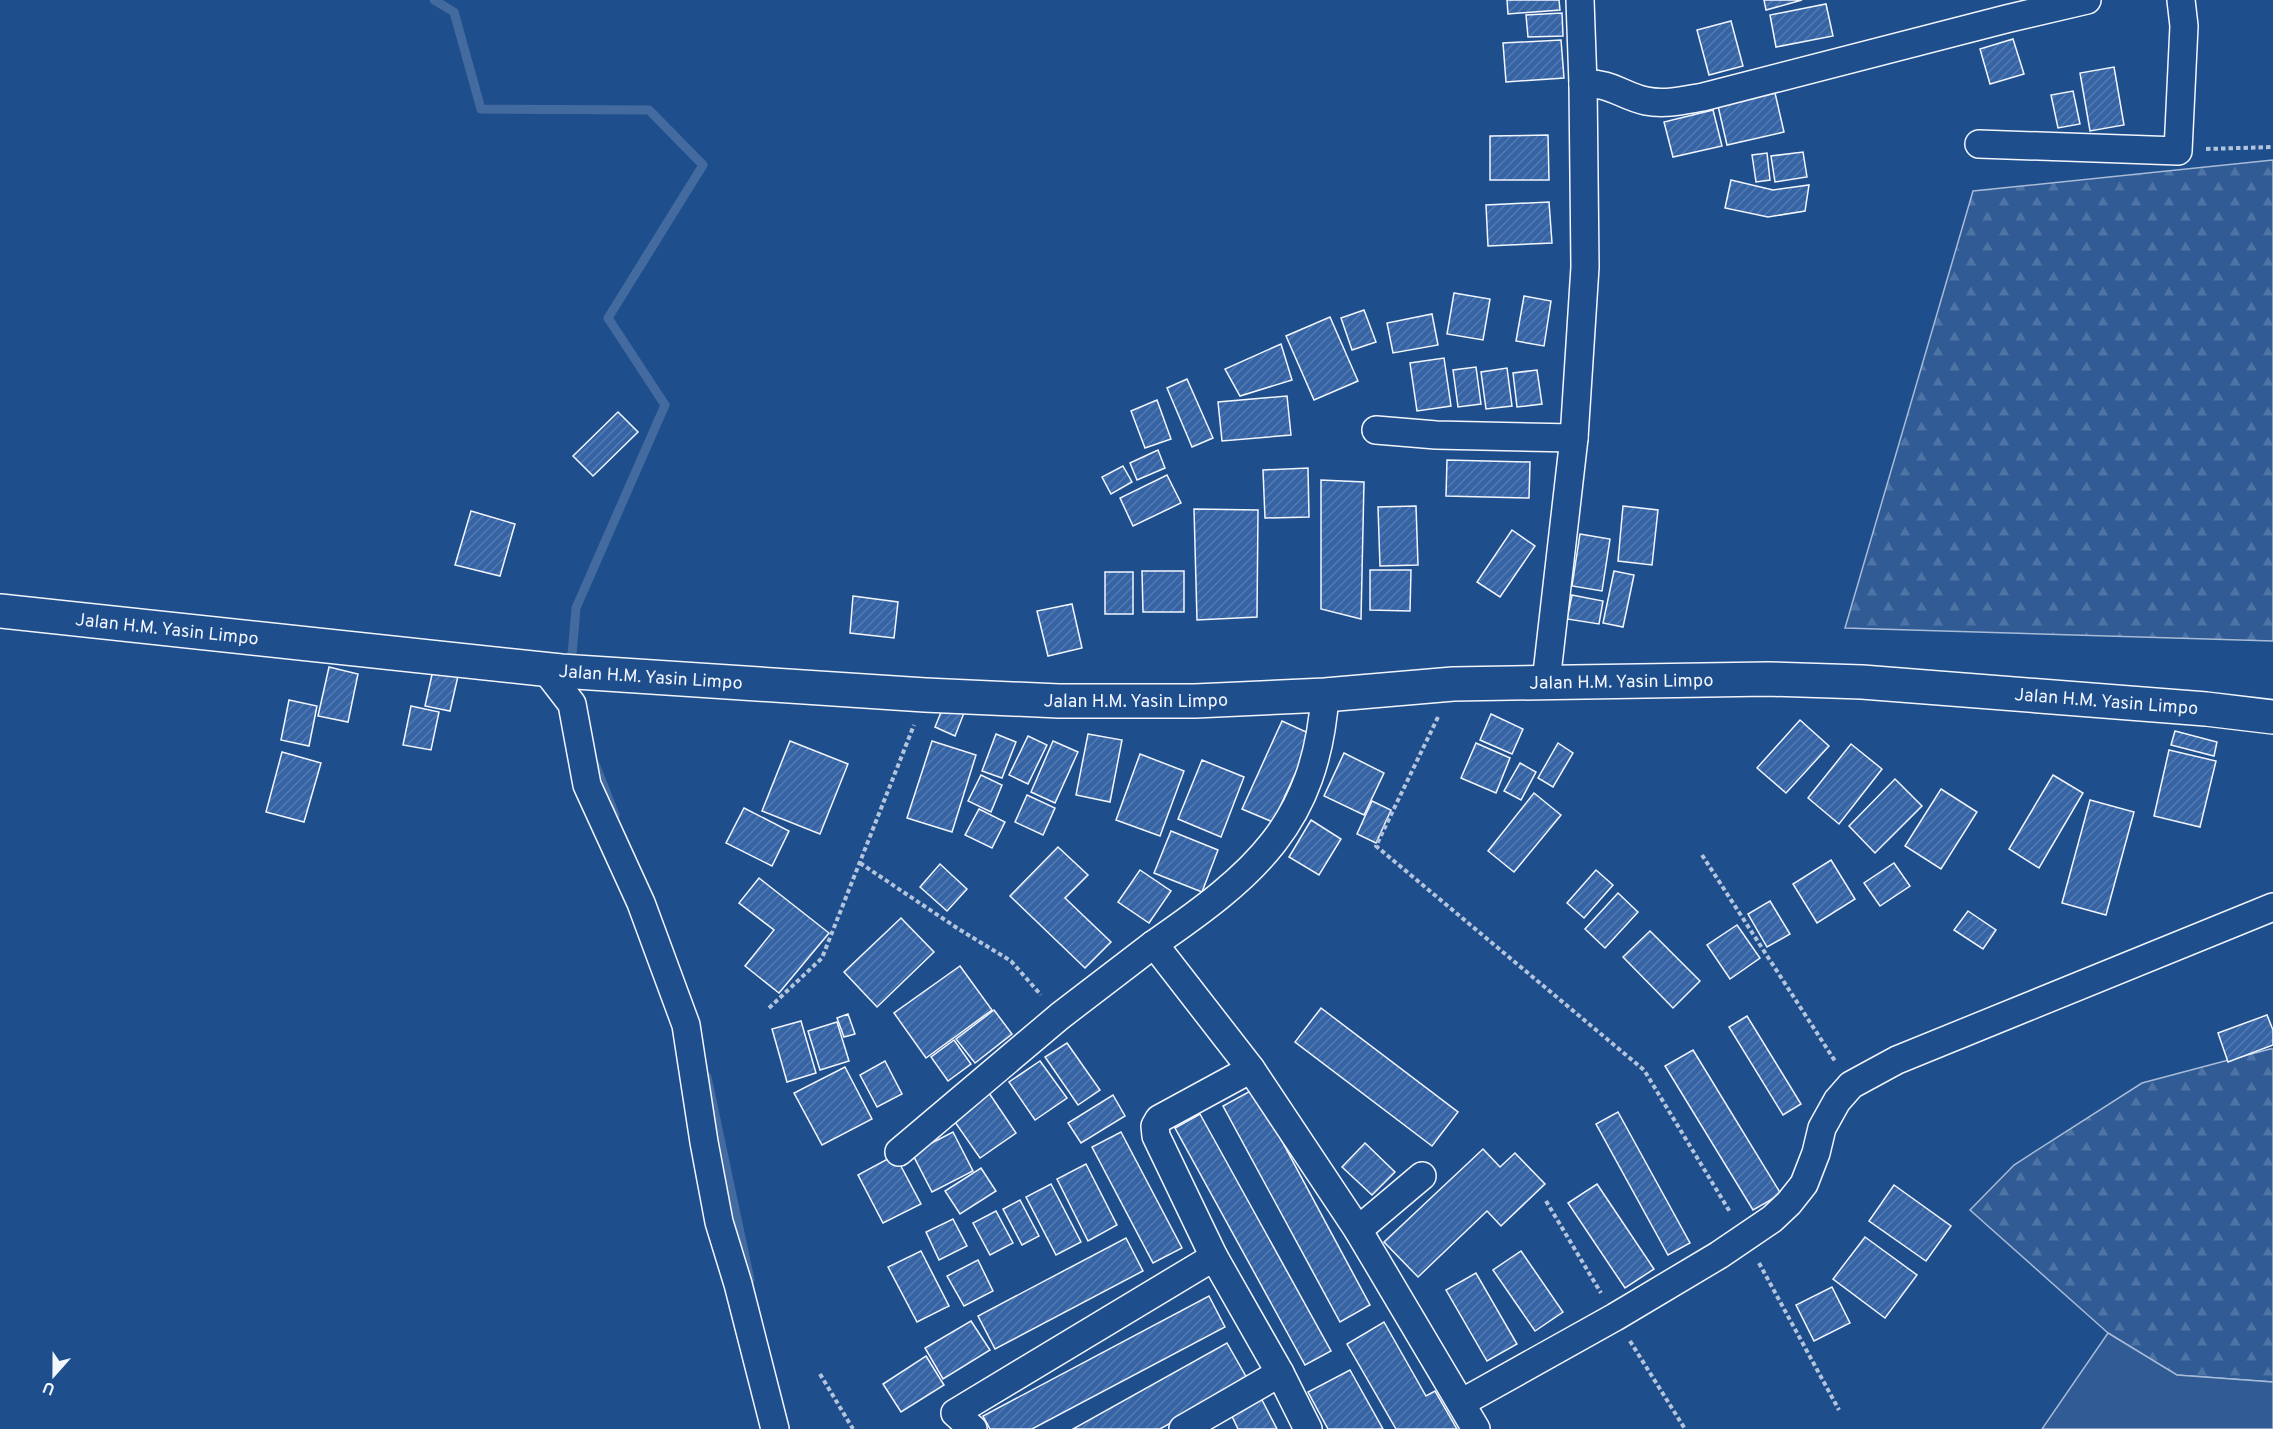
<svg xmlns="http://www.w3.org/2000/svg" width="2273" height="1429" font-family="Overpass,sans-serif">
	<defs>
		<pattern id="forest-firs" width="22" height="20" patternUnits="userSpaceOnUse" patternTransform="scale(1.5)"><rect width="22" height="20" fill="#305b95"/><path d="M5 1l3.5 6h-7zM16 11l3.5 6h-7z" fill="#4e73a5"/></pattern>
		<pattern id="building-hatch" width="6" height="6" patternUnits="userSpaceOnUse" patternTransform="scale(1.5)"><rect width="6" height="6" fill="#3563a3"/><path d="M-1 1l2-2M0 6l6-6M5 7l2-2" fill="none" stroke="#537ab1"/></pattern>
	</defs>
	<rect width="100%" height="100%" fill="#1f4e8c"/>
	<g fill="url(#forest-firs)" stroke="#a8bbd7" stroke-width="1.5">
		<polygon points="2273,160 2273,641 1845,628 1973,191"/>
		<polygon points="2270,1049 2273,1049 2273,1382 2176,1375 2108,1333 1970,1210 2014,1165 2142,1083"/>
	</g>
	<polygon fill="#305b95" stroke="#a8bbd7" stroke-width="1.5" points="2108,1333 2177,1375 2273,1382 2273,1429 2042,1429"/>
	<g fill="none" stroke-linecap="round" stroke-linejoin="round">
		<g stroke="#446ba0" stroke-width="9">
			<polyline points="434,0 454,12 481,109 649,110 703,165 608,318 665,405 576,608 571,666"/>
			<polyline points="595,764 615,815"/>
			<polyline points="707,1077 750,1280"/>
		</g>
	</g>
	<g fill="url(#building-hatch)" stroke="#f2f6ff" stroke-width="1.5">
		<polygon points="1507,0 1559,0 1560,10 1508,14"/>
		<polygon points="1764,0 1802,0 1766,10"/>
		<polygon points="1826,4 1833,36 1776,47 1770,15"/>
		<polygon points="1562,13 1563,36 1528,37 1526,15"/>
		<polygon points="1731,21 1743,66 1709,75 1697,30"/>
		<polygon points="2013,39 2024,74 1990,84 1980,49"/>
		<polygon points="1561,40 1564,78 1506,82 1503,43"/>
		<polygon points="2114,67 2124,125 2090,131 2080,73"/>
		<polygon points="2073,91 2080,124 2058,128 2051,95"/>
		<polygon points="1775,93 1784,132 1727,145 1718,106"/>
		<polygon points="1713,110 1722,146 1673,157 1664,122"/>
		<polygon points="1548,135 1549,180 1490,180 1490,136"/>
		<polygon points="1803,152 1807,177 1775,182 1771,156"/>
		<polygon points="1767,153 1770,180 1756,182 1752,155"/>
		<polygon points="1731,180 1773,190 1809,185 1805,211 1768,217 1725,208"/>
		<polygon points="1549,202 1552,243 1488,246 1486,205"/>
		<polygon points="1454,293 1490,299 1483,340 1447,334"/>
		<polygon points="1524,296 1551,301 1544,346 1516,341"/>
		<polygon points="1364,310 1376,342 1352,350 1341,318"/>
		<polygon points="1432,314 1438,345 1393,353 1387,323"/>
		<polygon points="1330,317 1358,381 1314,400 1286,336"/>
		<polygon points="1281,344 1292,380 1240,396 1225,369"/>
		<polygon points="1444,358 1451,406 1417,411 1410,363"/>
		<polygon points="1476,367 1481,404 1458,407 1453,370"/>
		<polygon points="1507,368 1512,406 1486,409 1481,372"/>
		<polygon points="1537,370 1542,404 1517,407 1513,373"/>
		<polygon points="1187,379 1213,438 1192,447 1167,388"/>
		<polygon points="1287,396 1291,435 1222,441 1218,402"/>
		<polygon points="1157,400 1171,439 1145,448 1131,411"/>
		<polygon points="618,412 638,432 593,476 573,456"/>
		<polygon points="1158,450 1165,468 1137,480 1130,463"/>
		<polygon points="1447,460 1530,462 1529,498 1446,496"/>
		<polygon points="1123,466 1132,482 1111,494 1102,477"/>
		<polygon points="1308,468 1309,517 1265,518 1263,470"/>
		<polygon points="1167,475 1181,503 1133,526 1120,498"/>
		<polygon points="1321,480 1364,482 1361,619 1321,609"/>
		<polygon points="1416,506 1418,565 1380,566 1378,507"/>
		<polygon points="1623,506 1658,510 1652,565 1618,561"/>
		<polygon points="1194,509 1258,510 1257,617 1197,620"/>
		<polygon points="471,511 515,524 500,576 455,565"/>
		<polygon points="1512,530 1535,546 1500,597 1477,582"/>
		<polygon points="1580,534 1610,539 1602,591 1572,586"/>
		<polygon points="1370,570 1411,570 1410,611 1370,610"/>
		<polygon points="1142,571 1184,571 1184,612 1143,612"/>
		<polygon points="1614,571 1634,575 1623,627 1603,623"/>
		<rect x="1105" y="572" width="28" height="42"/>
		<polygon points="1572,595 1603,601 1599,624 1567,619"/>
		<polygon points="853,596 898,602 894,638 850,633"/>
		<polygon points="1072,604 1082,648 1048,656 1037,611"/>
		<polygon points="329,667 358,674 348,722 318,716"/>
		<polygon points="433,670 458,676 450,711 425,706"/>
		<polygon points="289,700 317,706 309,746 281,740"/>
		<polygon points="944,705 964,713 955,736 935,727"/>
		<polygon points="411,706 439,712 431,750 403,745"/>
		<polygon points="1491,714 1523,729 1512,754 1480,740"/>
		<polygon points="1800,720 1829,746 1786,793 1757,768"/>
		<polygon points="1282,721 1313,735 1273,822 1242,809"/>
		<polygon points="2175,731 2217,742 2214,756 2171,745"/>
		<polygon points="996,734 1016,742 1002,778 982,771"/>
		<polygon points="1088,734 1122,740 1110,802 1076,795"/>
		<polygon points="1028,736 1047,745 1028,784 1009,775"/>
		<polygon points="790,741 848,764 820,834 762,811"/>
		<polygon points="932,741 976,755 952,832 907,818"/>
		<polygon points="1053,741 1078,752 1055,803 1031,792"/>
		<polygon points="1476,743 1510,758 1496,793 1461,778"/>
		<polygon points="1558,743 1573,753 1553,787 1538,778"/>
		<polygon points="1851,744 1882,769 1839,824 1808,798"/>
		<polygon points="2169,750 2216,761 2200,827 2154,816"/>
		<polygon points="282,752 321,763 304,822 266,812"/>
		<polygon points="1344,753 1384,773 1364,815 1324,796"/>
		<polygon points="1140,754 1184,771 1160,836 1116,820"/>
		<polygon points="1202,760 1244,777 1221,837 1178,819"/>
		<polygon points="1520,763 1536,772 1521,800 1504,791"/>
		<polygon points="981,775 1002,785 991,812 968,801"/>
		<polygon points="2053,775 2083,793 2039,868 2009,849"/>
		<polygon points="1895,779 1922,806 1875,853 1849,826"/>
		<polygon points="1941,789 1977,812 1941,869 1905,846"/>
		<polygon points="1534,793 1561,815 1514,872 1488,851"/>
		<polygon points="1027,795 1055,808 1043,835 1015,822"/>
		<polygon points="2090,800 2134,812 2106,915 2062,903"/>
		<polygon points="1372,801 1391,810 1376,843 1357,834"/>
		<polygon points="744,808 789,831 772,866 726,843"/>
		<polygon points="979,809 1005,822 992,848 965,835"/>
		<polygon points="1311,820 1341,839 1319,875 1289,857"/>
		<polygon points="1171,831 1218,850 1202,892 1154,873"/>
		<polygon points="1058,847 1088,875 1065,898 1111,942 1085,968 1010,896"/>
		<polygon points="1831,860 1855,899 1817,923 1793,884"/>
		<polygon points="1894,863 1910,886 1880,906 1864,883"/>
		<polygon points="940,864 967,889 947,911 920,887"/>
		<polygon points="1140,870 1171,891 1149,923 1118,902"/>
		<polygon points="1596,870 1613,885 1584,918 1567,903"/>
		<polygon points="759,878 829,933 779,993 745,966 774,930 739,903"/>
		<polygon points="1618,893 1638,912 1605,948 1585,929"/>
		<polygon points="1770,901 1790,934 1767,947 1748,914"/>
		<polygon points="1968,911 1996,930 1983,949 1954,930"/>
		<polygon points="901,918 934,952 877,1007 844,972"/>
		<polygon points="1737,925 1760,958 1730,979 1707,945"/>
		<polygon points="1650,931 1700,981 1673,1008 1623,957"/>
		<polygon points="960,966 992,1010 926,1058 894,1013"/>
		<polygon points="1321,1008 1458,1112 1432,1146 1295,1042"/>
		<polygon points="994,1010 1012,1034 975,1063 956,1039"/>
		<polygon points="848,1014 855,1034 844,1037 837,1018"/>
		<polygon points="2267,1015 2273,1030 2273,1045 2228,1062 2218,1033"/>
		<polygon points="1747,1016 1801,1104 1783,1115 1729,1027"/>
		<polygon points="801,1021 816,1073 787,1082 772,1029"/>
		<polygon points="837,1022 849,1061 820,1070 808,1031"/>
		<polygon points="954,1040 971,1064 948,1081 931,1057"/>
		<polygon points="1067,1043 1100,1090 1078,1105 1045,1057"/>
		<polygon points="1693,1050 1781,1194 1753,1210 1665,1066"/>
		<polygon points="885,1061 902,1094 877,1107 860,1075"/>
		<polygon points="1040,1061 1067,1098 1035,1120 1009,1082"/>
		<polygon points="845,1067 872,1119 822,1145 794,1093"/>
		<polygon points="985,1087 1016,1133 980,1158 948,1112"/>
		<polygon points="1254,1089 1370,1305 1340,1322 1223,1106"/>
		<polygon points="1113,1095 1125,1116 1081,1143 1068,1123"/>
		<polygon points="1618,1112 1690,1243 1668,1255 1596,1124"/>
		<polygon points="1200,1114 1331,1351 1305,1365 1175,1128"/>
		<polygon points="953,1132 973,1171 932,1192 912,1153"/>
		<polygon points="1121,1132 1182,1248 1153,1263 1092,1147"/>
		<polygon points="1365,1143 1395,1172 1372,1195 1342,1167"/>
		<polygon points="1483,1149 1500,1167 1515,1153 1545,1184 1501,1226 1487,1211 1418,1277 1384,1242"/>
		<polygon points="895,1155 921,1204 883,1223 858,1175"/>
		<polygon points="1086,1164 1117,1225 1088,1241 1057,1179"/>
		<polygon points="981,1168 996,1191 960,1214 945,1191"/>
		<polygon points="1051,1184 1081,1242 1056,1255 1026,1197"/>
		<polygon points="1597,1184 1654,1269 1625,1288 1568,1203"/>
		<polygon points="1894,1185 1951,1226 1926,1261 1869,1221"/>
		<polygon points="1020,1200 1039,1236 1022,1245 1003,1209"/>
		<polygon points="996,1211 1013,1243 990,1255 973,1223"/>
		<polygon points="953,1219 967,1246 939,1260 926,1232"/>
		<polygon points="1865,1237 1917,1275 1885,1318 1833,1279"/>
		<polygon points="1126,1238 1143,1271 995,1349 978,1316"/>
		<polygon points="921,1251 949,1306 917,1322 888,1267"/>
		<polygon points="1521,1251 1563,1312 1535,1331 1493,1270"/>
		<polygon points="978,1260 993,1291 964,1306 947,1276"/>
		<polygon points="1476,1273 1517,1344 1487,1361 1446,1290"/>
		<polygon points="1832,1287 1850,1323 1814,1341 1796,1305"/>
		<polygon points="1209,1296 1225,1327 1032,1429 990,1429 983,1416"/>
		<polygon points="971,1321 990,1350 943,1379 925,1348"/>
		<polygon points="1384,1322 1426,1396 1435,1391 1457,1429 1396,1429 1347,1344"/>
		<polygon points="1227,1343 1248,1380 1160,1429 1073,1429"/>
		<polygon points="926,1356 944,1385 901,1412 883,1384"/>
		<polygon points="1350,1370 1383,1429 1328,1429 1308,1392"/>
		<polygon points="1260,1396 1277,1429 1238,1429 1230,1412"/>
	</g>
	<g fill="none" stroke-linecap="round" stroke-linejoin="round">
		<defs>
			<g id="street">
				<path d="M1583,84C1611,82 1622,96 1646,101C1665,105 1685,100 1703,97L2006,19L2087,0"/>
				<polyline points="1979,144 2178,151 2184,26 2181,0"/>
				<polyline points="1376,430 1436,435 1574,438"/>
				<polyline points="545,669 572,704 587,785 641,903 686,1025 704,1142 719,1222 738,1284 775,1429"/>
				<polyline points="1546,682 1574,438 1585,267 1583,84 1580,0"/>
				<path d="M1251,1069L1154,944C1254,875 1316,824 1325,695"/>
				<polyline points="899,1152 1060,1016 1154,944"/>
				<polyline points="1358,1230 1422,1176"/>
				<polyline points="1461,1403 1615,1317 1719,1255 1772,1219 1789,1203 1804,1184 1816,1153 1822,1128 1837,1101 1851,1085 1897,1060 2273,907"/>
				<polyline points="973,1429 955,1413 1214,1257"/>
				<polyline points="1183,1429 1280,1373"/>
				<polyline points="1308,1429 1280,1373 1214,1257 1156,1136 1155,1126 1159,1119 1251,1069 1358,1230 1476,1429"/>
			</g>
			<g id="primary">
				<path id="s1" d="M0,611L561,671L925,695L1059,701H1195L1325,695L1453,684L1768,679L1862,682L2206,709L2273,717"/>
			</g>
		</defs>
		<use href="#street" stroke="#f2f6ff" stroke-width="30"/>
		<use href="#primary" stroke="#f2f6ff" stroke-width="36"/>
		<g stroke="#b3c4dc" stroke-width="4" stroke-dasharray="4.5 3" stroke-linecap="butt">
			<polyline points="2206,149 2273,147"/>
			<polyline points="1438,717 1376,846 1644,1070 1730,1212"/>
			<polyline points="1702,855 1835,1061"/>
			<polyline points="860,863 957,928 1011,961 1041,995"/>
			<polyline points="769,1008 822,958 914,725"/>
			<polyline points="1546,1201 1601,1293"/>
			<polyline points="1759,1263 1839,1410"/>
			<polyline points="1630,1341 1685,1429"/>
			<polyline points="820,1374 853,1429"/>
		</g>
		<use href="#street" stroke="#1f4e8c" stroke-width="27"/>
		<use href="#primary" stroke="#1f4e8c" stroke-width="33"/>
	</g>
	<g text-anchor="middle" stroke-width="4.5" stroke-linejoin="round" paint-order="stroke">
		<g font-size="18" fill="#f2f6ff" stroke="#1f4e8c">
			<text dy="6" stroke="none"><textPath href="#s1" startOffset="168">Jalan H.M. Yasin Limpo</textPath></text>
			<text dy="6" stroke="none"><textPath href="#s1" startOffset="654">Jalan H.M. Yasin Limpo</textPath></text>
			<text dy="6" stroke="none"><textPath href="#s1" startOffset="1626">Jalan H.M. Yasin Limpo</textPath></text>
			<text dy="6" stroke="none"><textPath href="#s1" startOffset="1140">Jalan H.M. Yasin Limpo</textPath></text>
			<text dy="6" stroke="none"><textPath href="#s1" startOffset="2112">Jalan H.M. Yasin Limpo</textPath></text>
		</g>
	</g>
	<g transform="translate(54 1375) rotate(201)" stroke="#1f4e8c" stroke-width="4.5" paint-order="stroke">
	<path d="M0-4.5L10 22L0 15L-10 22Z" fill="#f2f6ff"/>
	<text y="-9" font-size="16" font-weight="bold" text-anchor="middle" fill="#f2f6ff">U</text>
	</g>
</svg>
